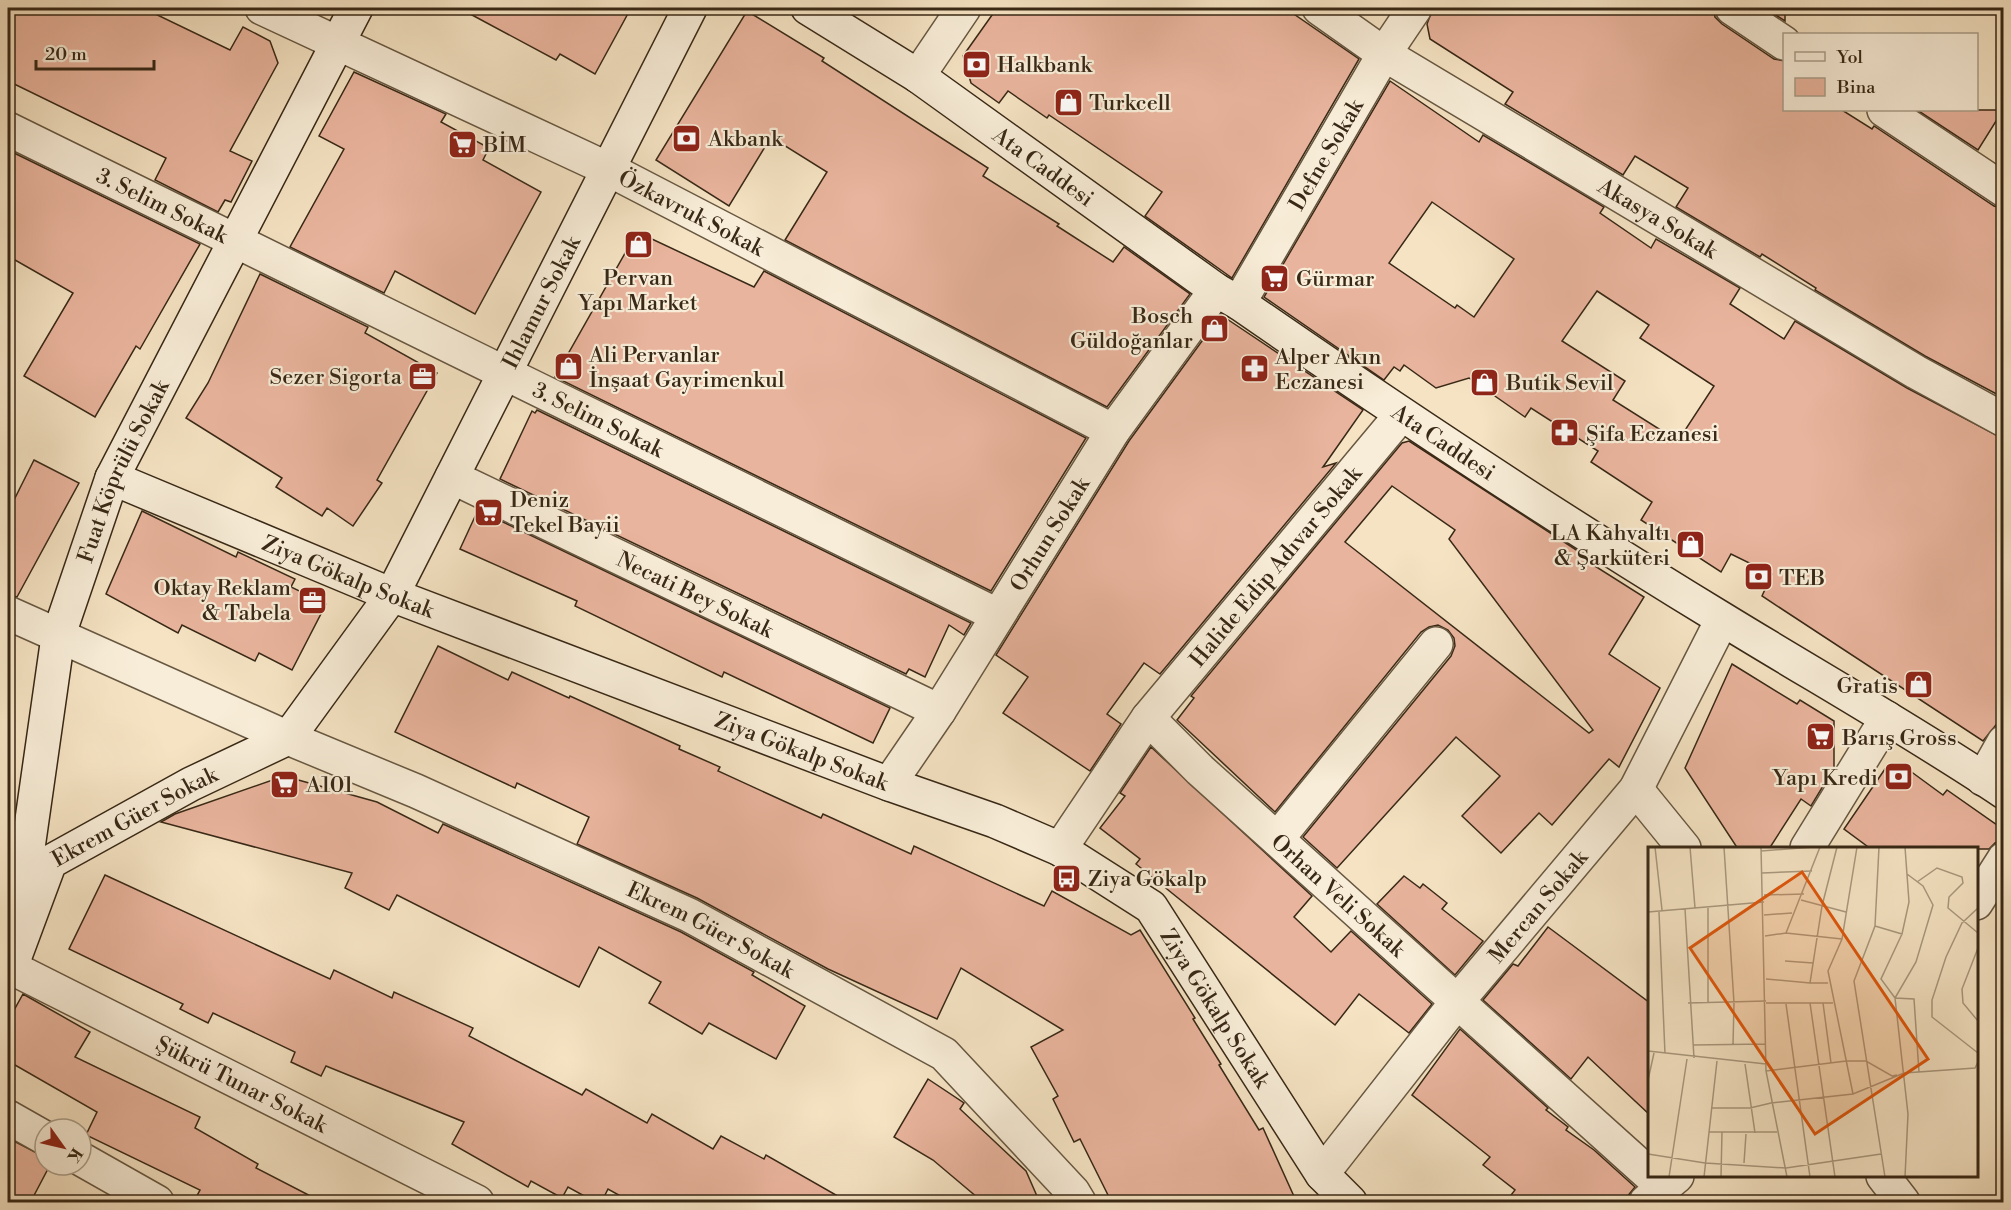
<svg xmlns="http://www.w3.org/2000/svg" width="2011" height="1210" font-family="'Libre Bodoni',serif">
	<rect width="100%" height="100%" fill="#f5e3c3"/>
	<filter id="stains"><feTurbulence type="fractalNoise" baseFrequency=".00333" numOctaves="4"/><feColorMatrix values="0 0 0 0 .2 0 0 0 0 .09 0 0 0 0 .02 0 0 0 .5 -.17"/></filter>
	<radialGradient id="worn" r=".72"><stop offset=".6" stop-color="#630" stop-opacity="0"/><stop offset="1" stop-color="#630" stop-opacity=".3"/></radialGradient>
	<g fill="#e9b49d" stroke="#382816" stroke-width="1.5" fill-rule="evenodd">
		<polygon points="8,8 143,8 230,50 243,27 270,41 278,63 230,151 252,161 231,202 225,200 218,212 155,180 166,158 8,81"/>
		<polygon points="459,8 631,8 595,74 560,54 556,60"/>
		<polygon points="997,8 1285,8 1359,59 1232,278 1145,216 1162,192 1049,115 1047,118 1008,91 999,103 971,83 963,56"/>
		<polygon points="1433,8 1713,8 1715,17 1722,24 1774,59 1785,61 1785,110 1842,110 1872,129 1874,126 1994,206 2004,209 2004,398 1925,356 1815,290 1816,288 1762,254 1760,257 1676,207 1688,188 1635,156 1623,175 1505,104 1513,92 1430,39 1427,24"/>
		<polygon points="1765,8 1785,8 1785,21"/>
		<polygon points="747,11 824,58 822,61 988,168 983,176 1059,224 1057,226 1113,262 1124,247 1190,294 1107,407 785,240 827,172 771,137 729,206 656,160"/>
		<polygon points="354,72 446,114 441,122 489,148 483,160 541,192 475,314 395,271 384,293 290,247 344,149 319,136"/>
		<path d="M1390,81L1479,142L1483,135L1604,207L1600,213L1651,248L1656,239L1740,288L1730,304L1784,339L1795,321L1907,388L2004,439V715L1983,741L1762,596L1772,574L1731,554L1721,572L1641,520L1652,502L1591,462L1598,451L1531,408L1525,417L1469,378L1436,388L1404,365L1400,371L1394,367L1384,380L1264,297ZM1432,202L1514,259L1474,317L1457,305L1455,308L1389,263ZM1597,291L1649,325L1640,338L1714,386L1678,441L1613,400L1625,381L1562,341Z"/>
		<polygon points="1917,110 2003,110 1978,150"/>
		<polygon points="8,150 200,244 140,349 136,346 95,417 24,376 73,293 8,256"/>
		<polygon points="637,232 754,287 764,271 1086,438 991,591 555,377"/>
		<polygon points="260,274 368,327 365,333 437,373 377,480 382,483 353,526 327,508 322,516 276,487 282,478 186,418 208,383"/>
		<polygon points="1221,315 1363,410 1323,467 1336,463 1160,674 1144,663 1107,714 1121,724 1090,771 1003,713 1028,677 996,655 1129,441"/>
		<polygon points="537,410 971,623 964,635 949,625 925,677 909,669 906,674 500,479 532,411 535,413"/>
		<path d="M1409,441L1581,553L1579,556L1644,597L1609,654L1660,688L1619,767L1609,759L1552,825L1539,813L1501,853L1462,816L1500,776L1456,737L1337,868L1303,837L1451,656L1455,646L1454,638L1448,630L1438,625L1429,627L1421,632L1275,812L1177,720L1194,698L1191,696L1402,443ZM1392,486L1455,530L1449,539L1593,730L1589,733L1345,542Z"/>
		<polygon points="34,460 79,483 17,597 8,595 8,512"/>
		<polygon points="478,510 890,708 873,743 724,672 722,677 575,606 577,601 460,549"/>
		<polygon points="142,511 236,557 238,552 295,579 291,587 326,604 292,670 259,653 255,661 182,625 178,633 106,594"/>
		<polygon points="438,646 508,680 512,672 569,698 570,696 680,746 679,749 720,767 718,771 821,818 823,814 911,854 914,846 1044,906 1052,891 1131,935 1140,930 1195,1018 1193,1019 1221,1064 1219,1065 1259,1130 1263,1128 1297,1203 1112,1203 1080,1139 1074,1142 1053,1099 1058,1096 1031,1047 1063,1030 961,968 937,1019 828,969 697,898 577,844 589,817 517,783 515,788 395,732"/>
		<polygon points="1732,664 1797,704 1800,700 1834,721 1834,768 1811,806 1801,799 1769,849 1738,849 1685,768"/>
		<polygon points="1151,747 1312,896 1294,917 1331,952 1351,931 1432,1004 1409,1033 1359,994 1335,1025 1136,864 1140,859 1100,828 1125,796 1120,793"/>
		<polygon points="1902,765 1943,795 1947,790 2004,830 2004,840 1995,843 1989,849 1871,849 1844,829 1885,769"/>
		<polygon points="284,776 377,802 438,833 443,824 681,932 754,972 752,975 805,1006 776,1059 709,1023 702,1034 649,1003 661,982 599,947 579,987 397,895 389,910 345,888 352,873 161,822 175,814"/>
		<polygon points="105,875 330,979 334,970 392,998 394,992 473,1028 469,1036 582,1095 586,1089 647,1123 652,1114 713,1149 721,1136 764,1159 766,1155 850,1203 633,1203 608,1189 601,1203 597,1203 568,1187 562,1198 531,1181 528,1187 452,1144 464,1122 326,1066 321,1076 291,1062 295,1052 213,1013 208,1023 180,1009 183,1004 69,949"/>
		<polygon points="1404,876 1420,888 1423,884 1447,903 1442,909 1483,941 1455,975 1377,904"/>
		<polygon points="1548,927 1650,1003 1650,1115 1588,1057 1571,1079 1483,1000 1513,964 1518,966"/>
		<polygon points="23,994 90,1032 75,1057 200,1117 195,1128 258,1164 256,1168 324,1203 193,1203 200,1190 86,1135 97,1112 8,1061 8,1021"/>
		<polygon points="1460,1029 1548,1108 1546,1110 1568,1127 1566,1130 1594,1150 1635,1187 1622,1203 1505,1203 1515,1190 1483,1165 1490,1157 1412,1095"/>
		<polygon points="928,1079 964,1103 960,1109 1026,1171 1040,1203 984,1203 933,1160 894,1137"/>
		<polygon points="8,1138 45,1157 45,1165 50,1165 30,1203 8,1203"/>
	</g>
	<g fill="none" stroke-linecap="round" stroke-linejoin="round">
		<defs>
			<g id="street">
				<path id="s1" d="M262,8L608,169L1113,431"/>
				<path id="s2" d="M1319,8L1384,54L1916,372L2004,420"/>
				<polyline points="1732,8 1784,43"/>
				<polyline points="918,76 964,8"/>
				<polyline points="1884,110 2004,190"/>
				<path id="s3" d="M8,129L997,615"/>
				<path id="s4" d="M1239,303L1384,54L1415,8"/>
				<path id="s5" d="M452,477L939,711"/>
				<path id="s6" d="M8,613L288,738L416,791L689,915L944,1054L1073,1192L1079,1202"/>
				<path id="s7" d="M1148,718L1401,415"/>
				<polyline points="1983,779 2004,742"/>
				<path id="s8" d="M889,784L939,711L1113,431L1216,290"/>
				<polyline points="1636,789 1684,848"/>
				<polyline points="1277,839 1436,644"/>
				<polyline points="1807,848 1887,718"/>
				<path id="s9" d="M1060,849L1148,718L1200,770L1650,1175"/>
				<polyline points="1976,903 2004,859"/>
				<path id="s10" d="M8,966L477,1202"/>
				<polyline points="8,1117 45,1138"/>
				<polyline points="81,1159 157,1202"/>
				<path id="s11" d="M1322,1174L1456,1003L1636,789L1722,620"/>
				<polyline points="1883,1176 1903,1202"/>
				<polyline points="1646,1202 1677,1176"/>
			</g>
			<g id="secondary">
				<path id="s12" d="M808,8L918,76L1216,290L1239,303C1398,413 1559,520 1724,620C1817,677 1913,731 2004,792"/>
				<path id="s13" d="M112,478L392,595L889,784L995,821L1060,849L1151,907L1322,1174L1350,1202"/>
				<path id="s14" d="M20,904L58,637L112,478L356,8"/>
				<path id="s15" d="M11,967L50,862L191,784L288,738L392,595L690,8"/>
			</g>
		</defs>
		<use href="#street" stroke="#675741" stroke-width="36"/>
		<use href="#secondary" stroke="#382816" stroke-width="36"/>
		<use href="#street" stroke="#f8edd8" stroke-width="33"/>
		<use href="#secondary" stroke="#f8edd8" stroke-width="33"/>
	</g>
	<defs>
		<symbol id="bank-square" viewBox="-11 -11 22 22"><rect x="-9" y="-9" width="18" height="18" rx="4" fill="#8f2418" stroke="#f8edd8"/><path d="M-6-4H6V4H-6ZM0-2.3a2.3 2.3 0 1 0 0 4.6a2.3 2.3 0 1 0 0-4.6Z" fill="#fff"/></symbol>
		<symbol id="shop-square" viewBox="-11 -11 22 22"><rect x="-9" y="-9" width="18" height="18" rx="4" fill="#8f2418" stroke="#f8edd8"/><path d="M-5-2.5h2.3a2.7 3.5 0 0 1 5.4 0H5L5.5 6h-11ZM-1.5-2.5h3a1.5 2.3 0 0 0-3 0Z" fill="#fff"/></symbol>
		<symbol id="supermarket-square" viewBox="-11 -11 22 22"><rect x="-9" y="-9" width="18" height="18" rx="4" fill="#8f2418" stroke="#f8edd8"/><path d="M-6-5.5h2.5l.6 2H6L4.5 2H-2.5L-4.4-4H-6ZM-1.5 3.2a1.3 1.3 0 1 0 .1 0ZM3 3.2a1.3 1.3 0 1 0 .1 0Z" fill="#fff"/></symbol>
		<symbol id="pharmacy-square" viewBox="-11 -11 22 22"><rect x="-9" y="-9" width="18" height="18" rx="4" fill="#8f2418" stroke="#f8edd8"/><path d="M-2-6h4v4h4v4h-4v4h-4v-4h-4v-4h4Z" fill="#fff"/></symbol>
		<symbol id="office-square" viewBox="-11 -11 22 22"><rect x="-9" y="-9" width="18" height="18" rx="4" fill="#8f2418" stroke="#f8edd8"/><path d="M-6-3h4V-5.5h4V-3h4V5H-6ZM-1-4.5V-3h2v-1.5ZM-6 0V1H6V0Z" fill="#fff"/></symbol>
		<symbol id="bus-square" viewBox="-11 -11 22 22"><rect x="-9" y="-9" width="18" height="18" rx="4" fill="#8f2418" stroke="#f8edd8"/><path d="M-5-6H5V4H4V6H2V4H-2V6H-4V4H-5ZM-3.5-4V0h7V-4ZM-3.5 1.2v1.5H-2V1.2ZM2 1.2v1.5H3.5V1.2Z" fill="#fff"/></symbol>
	</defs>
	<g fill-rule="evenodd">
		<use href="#bank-square" x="960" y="48" width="33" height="33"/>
		<use href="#shop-square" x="1052" y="86" width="33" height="33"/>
		<use href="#bank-square" x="670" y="122" width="33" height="33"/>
		<use href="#supermarket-square" x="446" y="128" width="33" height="33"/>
		<use href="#shop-square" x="622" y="228" width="33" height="33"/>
		<use href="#supermarket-square" x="1258" y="262" width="33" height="33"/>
		<use href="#shop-square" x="1198" y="312" width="33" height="33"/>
		<use href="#shop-square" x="552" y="350" width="33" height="33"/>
		<use href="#pharmacy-square" x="1238" y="352" width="33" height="33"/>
		<use href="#office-square" x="406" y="360" width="33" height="33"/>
		<use href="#shop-square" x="1468" y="366" width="33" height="33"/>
		<use href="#pharmacy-square" x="1548" y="416" width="33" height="33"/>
		<use href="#supermarket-square" x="472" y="496" width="33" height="33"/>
		<use href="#shop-square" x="1674" y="528" width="33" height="33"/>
		<use href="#bank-square" x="1742" y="560" width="33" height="33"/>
		<use href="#office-square" x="296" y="584" width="33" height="33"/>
		<use href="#shop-square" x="1902" y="668" width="33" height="33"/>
		<use href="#supermarket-square" x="1804" y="720" width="33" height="33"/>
		<use href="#bank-square" x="1882" y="760" width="33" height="33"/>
		<use href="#supermarket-square" x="268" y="768" width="33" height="33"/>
		<use href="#bus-square" x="1050" y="862" width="33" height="33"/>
	</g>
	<g text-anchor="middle" stroke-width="4.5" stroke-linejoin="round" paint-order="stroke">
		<g font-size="22" fill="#382816" stroke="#f8edd8" text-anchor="start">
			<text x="997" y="72">Halkbank</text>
			<text x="1089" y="110">Turkcell</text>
			<text x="708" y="146">Akbank</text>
			<text x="483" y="152">BİM</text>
			<text x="638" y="285" text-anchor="middle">Pervan<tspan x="638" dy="25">Yapı Market</tspan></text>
			<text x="1296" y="286">Gürmar</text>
			<text x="1193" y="323" text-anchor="end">Bosch<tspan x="1193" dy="25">Güldoğanlar</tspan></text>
			<text x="589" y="362">Ali Pervanlar<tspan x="589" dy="25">İnşaat Gayrimenkul</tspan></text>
			<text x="1275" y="364">Alper Akın<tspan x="1275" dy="25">Eczanesi</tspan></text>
			<text x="402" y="384" text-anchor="end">Sezer Sigorta</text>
			<text x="1506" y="390">Butik Sevil</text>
			<text x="1586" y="441">Şifa Eczanesi</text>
			<text x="510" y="507">Deniz<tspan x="510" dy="25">Tekel Bayii</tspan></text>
			<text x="1670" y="540" text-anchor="end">LA Kahvaltı<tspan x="1670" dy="25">&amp; Şarküteri</tspan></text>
			<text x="1779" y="585">TEB</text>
			<text x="291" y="595" text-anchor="end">Oktay Reklam<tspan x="291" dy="25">&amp; Tabela</tspan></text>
			<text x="1898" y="693" text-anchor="end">Gratis</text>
			<text x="1842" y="745">Barış Gross</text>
			<text x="1878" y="785" text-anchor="end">Yapı Kredi</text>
			<text x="306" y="792">A101</text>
			<text x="1088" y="886">Ziya Gökalp</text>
		</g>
		<g font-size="22" fill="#382816" stroke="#f8edd8">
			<text dy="8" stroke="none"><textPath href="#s4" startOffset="172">Defne Sokak</textPath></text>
			<text dy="8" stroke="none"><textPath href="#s12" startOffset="284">Ata Caddesi</textPath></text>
			<text dy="8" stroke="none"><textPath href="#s3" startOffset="172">3. Selim Sokak</textPath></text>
			<text dy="8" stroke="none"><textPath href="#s1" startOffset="476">Özkavruk Sokak</textPath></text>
			<text dy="8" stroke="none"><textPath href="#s2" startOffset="399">Akasya Sokak</textPath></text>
			<text dy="8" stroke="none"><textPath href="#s15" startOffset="886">Ihlamur Sokak</textPath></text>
			<text dy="8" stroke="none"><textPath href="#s3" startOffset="658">3. Selim Sokak</textPath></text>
			<text dy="8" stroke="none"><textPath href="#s12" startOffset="770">Ata Caddesi</textPath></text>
			<text dy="8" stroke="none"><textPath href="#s14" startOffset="448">Fuat Köprülü Sokak</textPath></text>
			<text dy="8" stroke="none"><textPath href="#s8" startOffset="297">Orhun Sokak</textPath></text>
			<text dy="8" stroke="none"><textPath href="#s7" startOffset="198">Halide Edip Adıvar Sokak</textPath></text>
			<text dy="8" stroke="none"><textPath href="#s13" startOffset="256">Ziya Gökalp Sokak</textPath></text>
			<text dy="8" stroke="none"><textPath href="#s5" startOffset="270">Necati Bey Sokak</textPath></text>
			<text dy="8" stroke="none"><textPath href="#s13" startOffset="742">Ziya Gökalp Sokak</textPath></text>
			<text dy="8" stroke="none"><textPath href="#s15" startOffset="208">Ekrem Güer Sokak</textPath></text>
			<text dy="8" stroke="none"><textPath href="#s9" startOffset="418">Orhan Veli Sokak</textPath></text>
			<text dy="8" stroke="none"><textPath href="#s11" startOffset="344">Mercan Sokak</textPath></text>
			<text dy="8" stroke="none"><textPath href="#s6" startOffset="771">Ekrem Güer Sokak</textPath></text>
			<text dy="8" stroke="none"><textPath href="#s13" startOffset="1246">Ziya Gökalp Sokak</textPath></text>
			<text dy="8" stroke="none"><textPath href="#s10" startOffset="262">Şükrü Tunar Sokak</textPath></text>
		</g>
	</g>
	<g transform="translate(1648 847)">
		<rect width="330" height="330" fill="#f5e3c3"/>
		<path fill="none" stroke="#a9987e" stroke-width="1.5" d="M7,0L14,63M42,0L47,61M76,0L86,156L85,198M113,0L118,224L139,330M231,0L227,79L206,134L237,330M113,4L166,0M114,26L164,24M269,35L289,21L314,30L315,36L301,50L300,61L330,86M116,48L156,47M153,53L198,65M60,61V156M330,61L314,76L298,110L284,153V170L330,206M37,62L46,211M0,65L116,55M11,65L17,207M116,68L144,66M227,79L254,87L261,55L257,0M138,86L172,0M254,87L233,132L247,151L266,152L271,225M117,89L138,86L194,92M330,101L314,142L315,156L330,174M137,114L165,116M118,132L162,136M180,136H162L174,59L189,0M40,156L118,154M118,156H185M162,156L187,330M175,156L183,216M138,157L162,330M45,198L117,197M0,204L118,217M97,217L107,286M118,224L198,214H218L244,229L249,228M0,233L6,206M205,247L180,124L194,92L209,0M123,256L205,247L256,226L327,221L330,215M63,261H102L123,256M61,285H129M0,307L57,316L138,321L233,307M96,316L98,287M21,330L39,212M56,330L69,214M73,330L74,285M257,330L260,267L247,151L268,115L285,58L275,39L259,27"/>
		<path fill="#df570c" fill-opacity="0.15" stroke="#df570c" stroke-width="3" d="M154,25L280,212L167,287L42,101Z"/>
		<rect width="330" height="330" fill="none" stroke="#382816" stroke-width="3"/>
	</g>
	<rect width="2011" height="1210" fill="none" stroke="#f5e3c3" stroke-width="30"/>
	<rect x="9" y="9" width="1993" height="1192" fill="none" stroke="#382816" stroke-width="3"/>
	<rect x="15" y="15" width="1981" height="1180" fill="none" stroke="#382816" stroke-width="1.5"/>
	<rect x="1783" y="33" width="195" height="78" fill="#f8edd8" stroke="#ab9e8a" stroke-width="1.5"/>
	<rect x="1795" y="52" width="30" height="9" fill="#f8edd8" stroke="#ab9e8a" stroke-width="1.5"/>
	<text x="1837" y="63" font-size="18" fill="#382816">Yol</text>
	<rect x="1795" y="78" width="30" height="18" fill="#e9b49d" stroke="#ab9e8a" stroke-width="1.5"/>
	<text x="1837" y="93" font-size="18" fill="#382816">Bina</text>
	<g transform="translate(63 1147) rotate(124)"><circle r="28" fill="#f8edd8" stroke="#ab9e8a" stroke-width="1.5"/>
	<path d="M0-4.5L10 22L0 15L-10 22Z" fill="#8f2418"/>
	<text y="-9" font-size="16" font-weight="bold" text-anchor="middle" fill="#382816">K</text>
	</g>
	<path d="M36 60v9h118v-9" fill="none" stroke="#382816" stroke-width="3"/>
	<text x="45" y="60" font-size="18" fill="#382816" stroke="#f8edd8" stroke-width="4.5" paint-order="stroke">20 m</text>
	<rect width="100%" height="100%" filter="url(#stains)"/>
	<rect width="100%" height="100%" fill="url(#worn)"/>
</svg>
